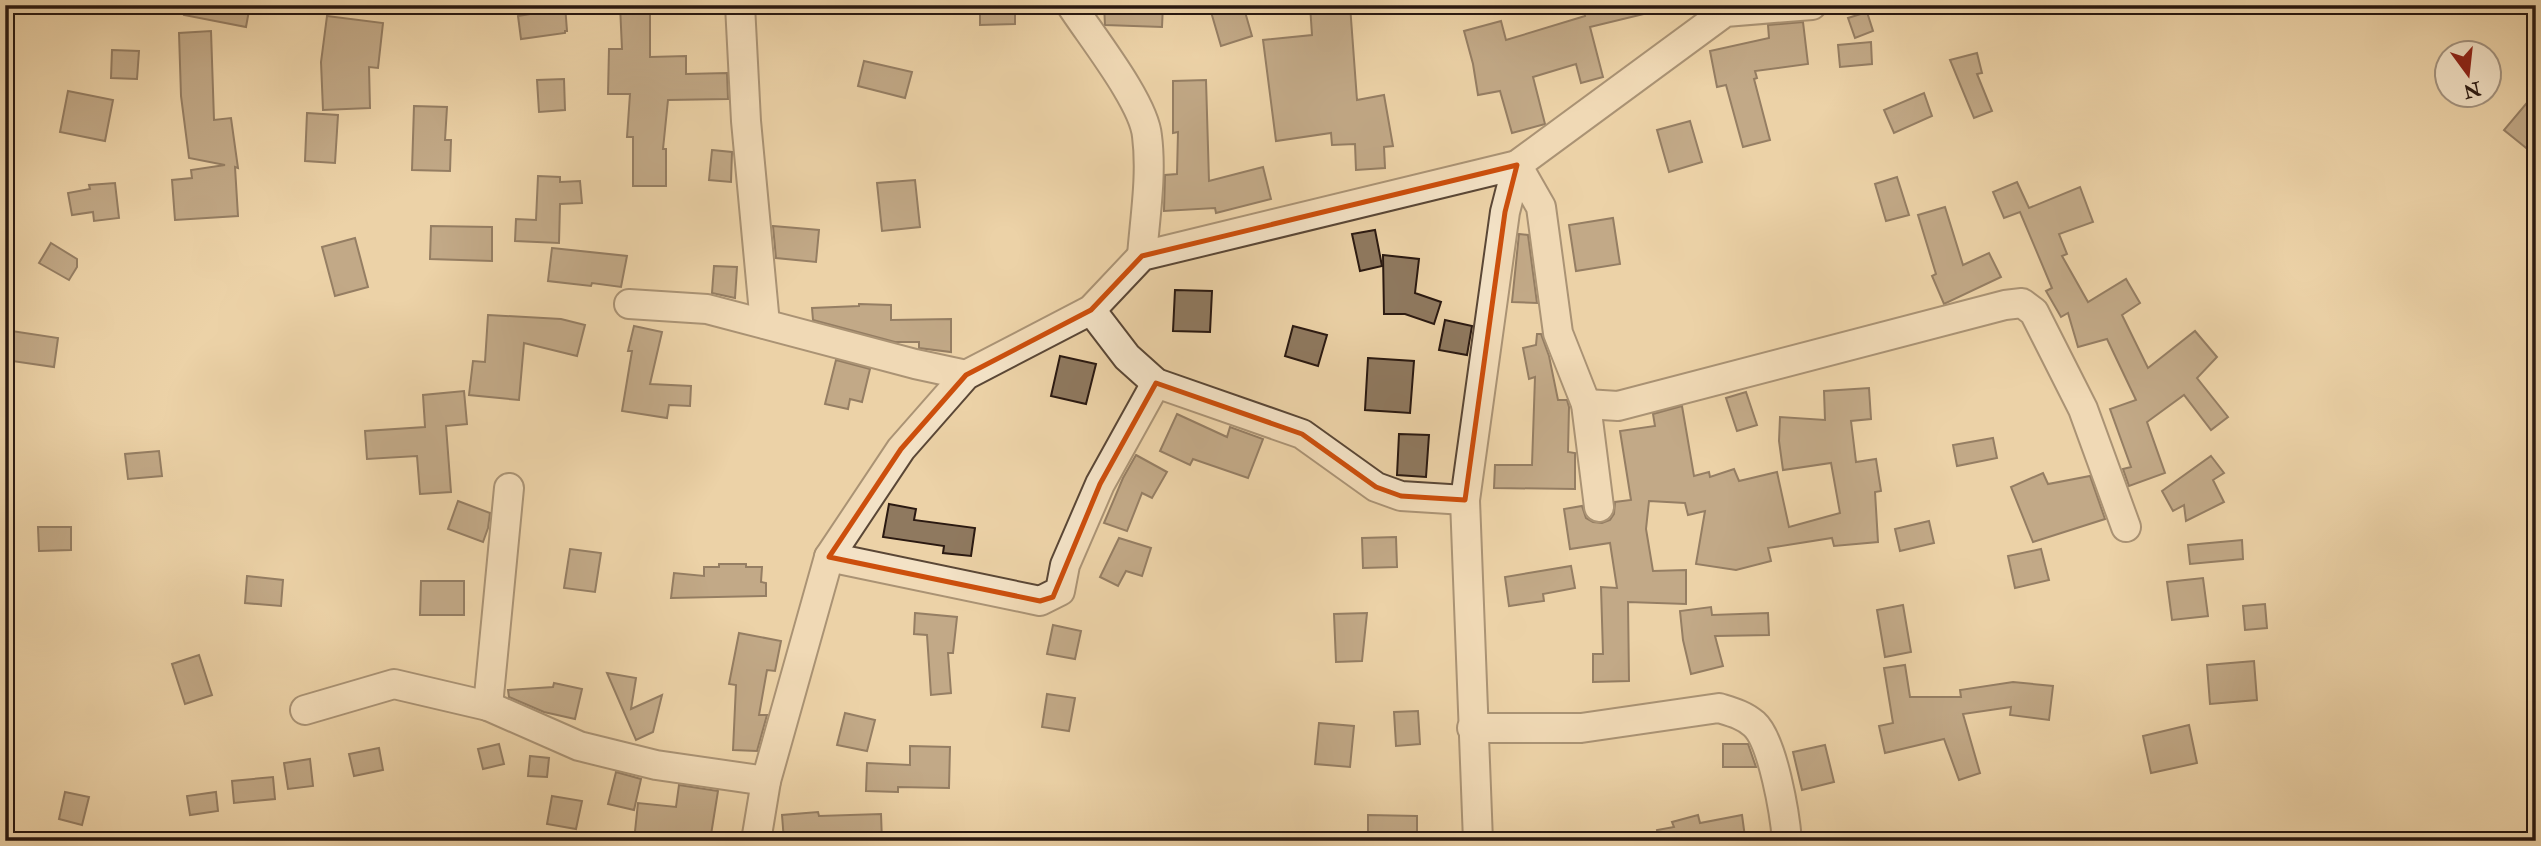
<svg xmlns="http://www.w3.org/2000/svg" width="2541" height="846" font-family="'IM FELL Double Pica',serif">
	<rect width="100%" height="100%" fill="#ecd2a7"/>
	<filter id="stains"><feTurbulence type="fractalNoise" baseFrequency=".00286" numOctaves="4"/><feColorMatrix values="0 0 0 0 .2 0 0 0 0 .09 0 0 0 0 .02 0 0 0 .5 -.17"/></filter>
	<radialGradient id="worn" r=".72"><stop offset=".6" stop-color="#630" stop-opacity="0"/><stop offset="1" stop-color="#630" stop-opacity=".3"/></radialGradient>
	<g fill="#8f795f" stroke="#2a1911" stroke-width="2">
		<polygon points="185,5 250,5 246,27 184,15"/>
		<polygon points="565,5 567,31 565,31 565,33 521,39 518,16 543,12 543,7"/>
		<polygon points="620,5 650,5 650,57 686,56 686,74 727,73 728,99 668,100 663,149 666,149 666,186 633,186 633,137 627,137 630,94 608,94 609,49 622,49"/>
		<polygon points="980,5 1015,5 1015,24 980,25"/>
		<polygon points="1104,5 1163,5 1162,27 1105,25"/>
		<polygon points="1209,5 1243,5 1252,36 1221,46"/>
		<polygon points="1310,5 1350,5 1357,100 1384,95 1393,146 1384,147 1385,168 1356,170 1355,144 1332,145 1331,133 1276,141 1263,40 1312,35"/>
		<polygon points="1583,5 1647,5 1648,13 1590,27 1603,77 1581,83 1576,64 1533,77 1545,124 1512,133 1500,91 1478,95 1473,64 1464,31 1501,21 1506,40 1585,16"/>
		<polygon points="1867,12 1873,31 1855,38 1848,18"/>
		<polygon points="327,16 383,23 378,68 369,67 370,108 323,110 321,62"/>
		<polygon points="1803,22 1808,64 1755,71 1757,78 1754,79 1770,140 1743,147 1726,85 1717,87 1710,51 1769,38 1768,25"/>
		<polygon points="211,31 214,120 231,118 238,168 235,167 238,216 175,220 172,180 192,178 191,170 225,165 189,158 181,96 179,33"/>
		<polygon points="1871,42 1872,64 1840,67 1838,45"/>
		<polygon points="112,50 139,51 137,79 111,78"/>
		<polygon points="1977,53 1982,73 1977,74 1992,111 1974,118 1950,60"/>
		<polygon points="864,61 912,72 905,98 858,86"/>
		<polygon points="564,79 565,110 539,112 537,80"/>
		<polygon points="1206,80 1209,181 1263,167 1271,199 1216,213 1215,208 1164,211 1165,175 1177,174 1178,132 1173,133 1173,81"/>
		<polygon points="68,91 113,100 105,141 60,132"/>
		<polygon points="2536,92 2536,156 2504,130"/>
		<polygon points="1924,93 1932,116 1894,133 1884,110"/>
		<polygon points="414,106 447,107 445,140 451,140 450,171 412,170"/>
		<polygon points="307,113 338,115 335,163 305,161"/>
		<polygon points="1690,121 1702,162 1669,172 1657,130"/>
		<polygon points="712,150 732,152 731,182 709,180"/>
		<polygon points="538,176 560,177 560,182 580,181 582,203 560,204 559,243 515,241 516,219 536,220"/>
		<polygon points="1897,177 1909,215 1886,221 1875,184"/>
		<polygon points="915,180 920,227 882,231 877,183"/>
		<polygon points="2017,182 2029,208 2080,187 2093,222 2059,234 2067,254 2062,256 2088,302 2126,279 2140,303 2122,315 2148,368 2195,331 2217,357 2197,378 2228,417 2211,430 2184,395 2147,422 2165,473 2129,486 2123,469 2131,467 2110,409 2136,400 2107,339 2078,347 2068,313 2061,317 2046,291 2052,288 2020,212 2004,218 1993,192"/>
		<polygon points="115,183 119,218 94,221 93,212 72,215 68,193 90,189 89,185"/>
		<polygon points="1945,207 1963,265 1989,253 2001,277 1944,304 1932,276 1936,274 1918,215"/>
		<polygon points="1613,218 1620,264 1576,271 1569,225"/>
		<polygon points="431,226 492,227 492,261 430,259"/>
		<polygon points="773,226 819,230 816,262 776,258"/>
		<polygon points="1375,230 1382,266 1360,271 1352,234"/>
		<polygon points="1519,234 1528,235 1537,303 1512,302"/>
		<polygon points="355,238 368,287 335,296 322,247"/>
		<polygon points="51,243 77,259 77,267 69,280 39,263"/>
		<polygon points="552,248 627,256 621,287 592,283 591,286 548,281"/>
		<polygon points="1383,255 1419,259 1415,293 1441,302 1434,324 1405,314 1384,314"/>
		<polygon points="714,266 737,267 735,298 712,293"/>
		<polygon points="1175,290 1212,291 1210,332 1173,331"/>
		<polygon points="859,304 891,305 891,320 951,319 951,352 919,348 919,342 895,342 813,320 812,308 859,306"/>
		<polygon points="488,315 561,319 585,325 577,356 524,343 519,400 469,395 473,361 485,362"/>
		<polygon points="1445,320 1472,326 1467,355 1439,350"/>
		<polygon points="634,326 662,332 650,384 691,386 690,406 669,405 667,418 622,411 632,351 628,351"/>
		<polygon points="1293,326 1327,335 1318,366 1285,356"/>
		<polygon points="5,330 58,338 54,367 5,360"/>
		<polygon points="1537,334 1541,334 1549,356 1558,400 1567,400 1569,407 1568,452 1575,453 1575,489 1494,488 1495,465 1532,465 1535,377 1529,379 1523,348 1536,345"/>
		<polygon points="1060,356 1096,364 1086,404 1051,396"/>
		<polygon points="1368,358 1414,361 1410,413 1365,410"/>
		<polygon points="836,360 870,369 862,402 850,399 848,409 825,404"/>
		<polygon points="1869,388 1871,419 1851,421 1856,462 1876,459 1881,491 1875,492 1878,542 1834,546 1832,538 1768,548 1771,561 1736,570 1696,564 1705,511 1688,515 1685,503 1649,501 1646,529 1653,571 1686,570 1686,604 1628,602 1629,681 1593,682 1593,654 1603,654 1601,587 1617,588 1610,543 1570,549 1564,509 1582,506 1586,518 1593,522 1602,523 1610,520 1614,514 1615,502 1631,500 1620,431 1655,426 1653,414 1682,406 1694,476 1709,472 1710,477 1734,469 1739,481 1777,472 1789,527 1840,513 1831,463 1783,470 1779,441 1780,417 1825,420 1824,391"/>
		<polygon points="464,391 467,424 446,426 451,492 420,494 417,456 367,459 365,431 425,427 423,395"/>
		<polygon points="1746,392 1757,425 1737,431 1726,398"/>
		<polygon points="1177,414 1227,437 1230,427 1263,439 1248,478 1193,459 1190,465 1160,451"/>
		<polygon points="1399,434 1429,435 1426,477 1397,475"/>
		<polygon points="1993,438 1997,458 1957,466 1953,445"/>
		<polygon points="159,451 162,476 128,479 125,454"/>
		<polygon points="1136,455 1167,472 1152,498 1142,493 1127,531 1104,523 1123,478"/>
		<polygon points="2211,456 2224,473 2213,480 2224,502 2186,521 2184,505 2173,511 2162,491"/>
		<polygon points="2043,473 2048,484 2090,476 2105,519 2033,542 2011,487"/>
		<polygon points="458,501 490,513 488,528 483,542 448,529"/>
		<polygon points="889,504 916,509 914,520 975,528 971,556 943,553 944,546 883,537"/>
		<polygon points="1929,521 1934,543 1900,551 1895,529"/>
		<polygon points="38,527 71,527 71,550 39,551"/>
		<polygon points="1396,537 1397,567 1363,568 1362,538"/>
		<polygon points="1119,538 1151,548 1142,576 1126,571 1118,586 1100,577"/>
		<polygon points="2242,540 2243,559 2190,564 2188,545"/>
		<polygon points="570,549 601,553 595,592 564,588"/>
		<polygon points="2041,549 2049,580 2015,588 2008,556"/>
		<polygon points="719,564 746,564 746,567 762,567 761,582 766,583 766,596 671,598 674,573 704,576 704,567 719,567"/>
		<polygon points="1571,566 1575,588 1543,594 1544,601 1509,606 1505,577"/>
		<polygon points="247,576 283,580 281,606 245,603"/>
		<polygon points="2203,578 2208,616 2172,620 2167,582"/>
		<polygon points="421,581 464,581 464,615 420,615"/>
		<polygon points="2265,604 2267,628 2245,630 2243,606"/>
		<polygon points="1903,605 1911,652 1885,657 1877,610"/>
		<polygon points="1711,607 1712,615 1768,613 1769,635 1715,636 1723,666 1691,674 1683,640 1680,611"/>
		<polygon points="915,613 957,617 953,653 948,653 951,693 931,695 927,635 914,634"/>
		<polygon points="1367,613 1362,661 1336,662 1334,614"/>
		<polygon points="1053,625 1081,631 1075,659 1047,654"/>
		<polygon points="739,633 781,641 775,671 767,670 759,715 767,715 757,751 733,750 736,685 729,684"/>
		<polygon points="199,655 212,695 185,704 172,664"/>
		<polygon points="2254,661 2257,700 2210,704 2207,665"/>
		<polygon points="1905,665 1910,697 1961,697 1960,690 2013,682 2053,686 2049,720 2010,715 2011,707 1963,714 1980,773 1959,780 1944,739 1885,753 1879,726 1893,723 1884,668"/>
		<polygon points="607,673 636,678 631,709 662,695 653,732 636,740"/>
		<polygon points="554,683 582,689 575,719 544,712 509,697 508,690 553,687"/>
		<polygon points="1047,694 1075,698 1069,731 1042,727"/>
		<polygon points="1418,711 1420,744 1396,746 1394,712"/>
		<polygon points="845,713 875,720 867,751 837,745"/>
		<polygon points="1319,723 1354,726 1350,767 1315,764"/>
		<polygon points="2189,725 2197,763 2151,773 2143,736"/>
		<polygon points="499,744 504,764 483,769 478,749"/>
		<polygon points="1723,744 1748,744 1756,767 1723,767"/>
		<polygon points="1825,745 1834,782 1802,790 1793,752"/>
		<polygon points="910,746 950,747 949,788 898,787 898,792 866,791 867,763 910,765"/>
		<polygon points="379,748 383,770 354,776 349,754"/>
		<polygon points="530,756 549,758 547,777 528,776"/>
		<polygon points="310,759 313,786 288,789 284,763"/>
		<polygon points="616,772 641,779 634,810 608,804"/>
		<polygon points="273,777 275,799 234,803 232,781"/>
		<polygon points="679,785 718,791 710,841 634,841 638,803 676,807"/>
		<polygon points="65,792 89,797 82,825 59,819"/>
		<polygon points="216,792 218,811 190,815 187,796"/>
		<polygon points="552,796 582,801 576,829 547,824"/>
		<polygon points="818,812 819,816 881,814 882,841 784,841 782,815"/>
		<polygon points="1368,815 1417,816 1417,841 1368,840"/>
		<polygon points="1698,815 1700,823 1742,815 1745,837 1724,841 1658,841 1657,830 1674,827 1672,822"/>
	</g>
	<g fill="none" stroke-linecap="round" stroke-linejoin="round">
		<defs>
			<g id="street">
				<polyline points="740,5 746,121 765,324"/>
				<path d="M1071,5C1091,36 1144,102 1147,136C1152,175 1145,217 1142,256"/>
				<polyline points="1517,165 1541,207 1558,333 1586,404 1599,507"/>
				<polyline points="629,304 707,309 915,364 966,375"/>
				<polyline points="1091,310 1127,357 1156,383 1302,434 1376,487 1401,496 1465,500"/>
				<polyline points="1586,404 1618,406 2005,305 2022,303 2034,312 2083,409 2126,527"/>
				<polyline points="829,557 1040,601 1060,591 1065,565 1100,484 1156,383"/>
				<polyline points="488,706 509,488"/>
				<polyline points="305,710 394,684 488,706 579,746 656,765 766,781"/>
				<path d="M1472,728H1581L1719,708C1732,712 1744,715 1754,724C1773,741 1785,815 1787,841"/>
				<polyline points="756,841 766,781 829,557 901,449 966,375 1091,310 1142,256 1517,165 1725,12 1812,5"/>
				<polyline points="1478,841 1465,500 1505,212 1517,165"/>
			</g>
		</defs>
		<use href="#street" stroke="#5a4736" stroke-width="32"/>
		<use href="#street" stroke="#f3e2c6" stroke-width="28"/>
	</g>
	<path d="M0 0H2541V846H0ZM1517,165L1505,212L1465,500L1401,496L1376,487L1302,434L1156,383L1100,484L1053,597L1040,601L829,557L901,449L966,375L1091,310L1142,256Z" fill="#ecd2a7" fill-opacity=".55" fill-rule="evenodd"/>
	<path fill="none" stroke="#cc4f0d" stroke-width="5" stroke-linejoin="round" d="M1517,165L1505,212L1465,500L1401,496L1376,487L1302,434L1156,383L1100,484L1053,597L1040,601L829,557L901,449L966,375L1091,310L1142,256Z"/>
	<rect width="2541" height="846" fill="none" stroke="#ecd2a7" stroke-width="28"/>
	<rect x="7" y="7" width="2527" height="832" fill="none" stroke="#2a1911" stroke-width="3.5"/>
	<rect x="14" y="14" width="2513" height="818" fill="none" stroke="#2a1911" stroke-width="2"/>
	<g transform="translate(2468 74) rotate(165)"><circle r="33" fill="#f3e2c6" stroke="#a3927e" stroke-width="2"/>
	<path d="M0-5L12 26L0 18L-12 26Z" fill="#8f2418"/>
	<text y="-10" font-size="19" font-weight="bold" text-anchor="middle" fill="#2a1911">N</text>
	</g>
	<rect width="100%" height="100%" filter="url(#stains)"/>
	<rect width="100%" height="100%" fill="url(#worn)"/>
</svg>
